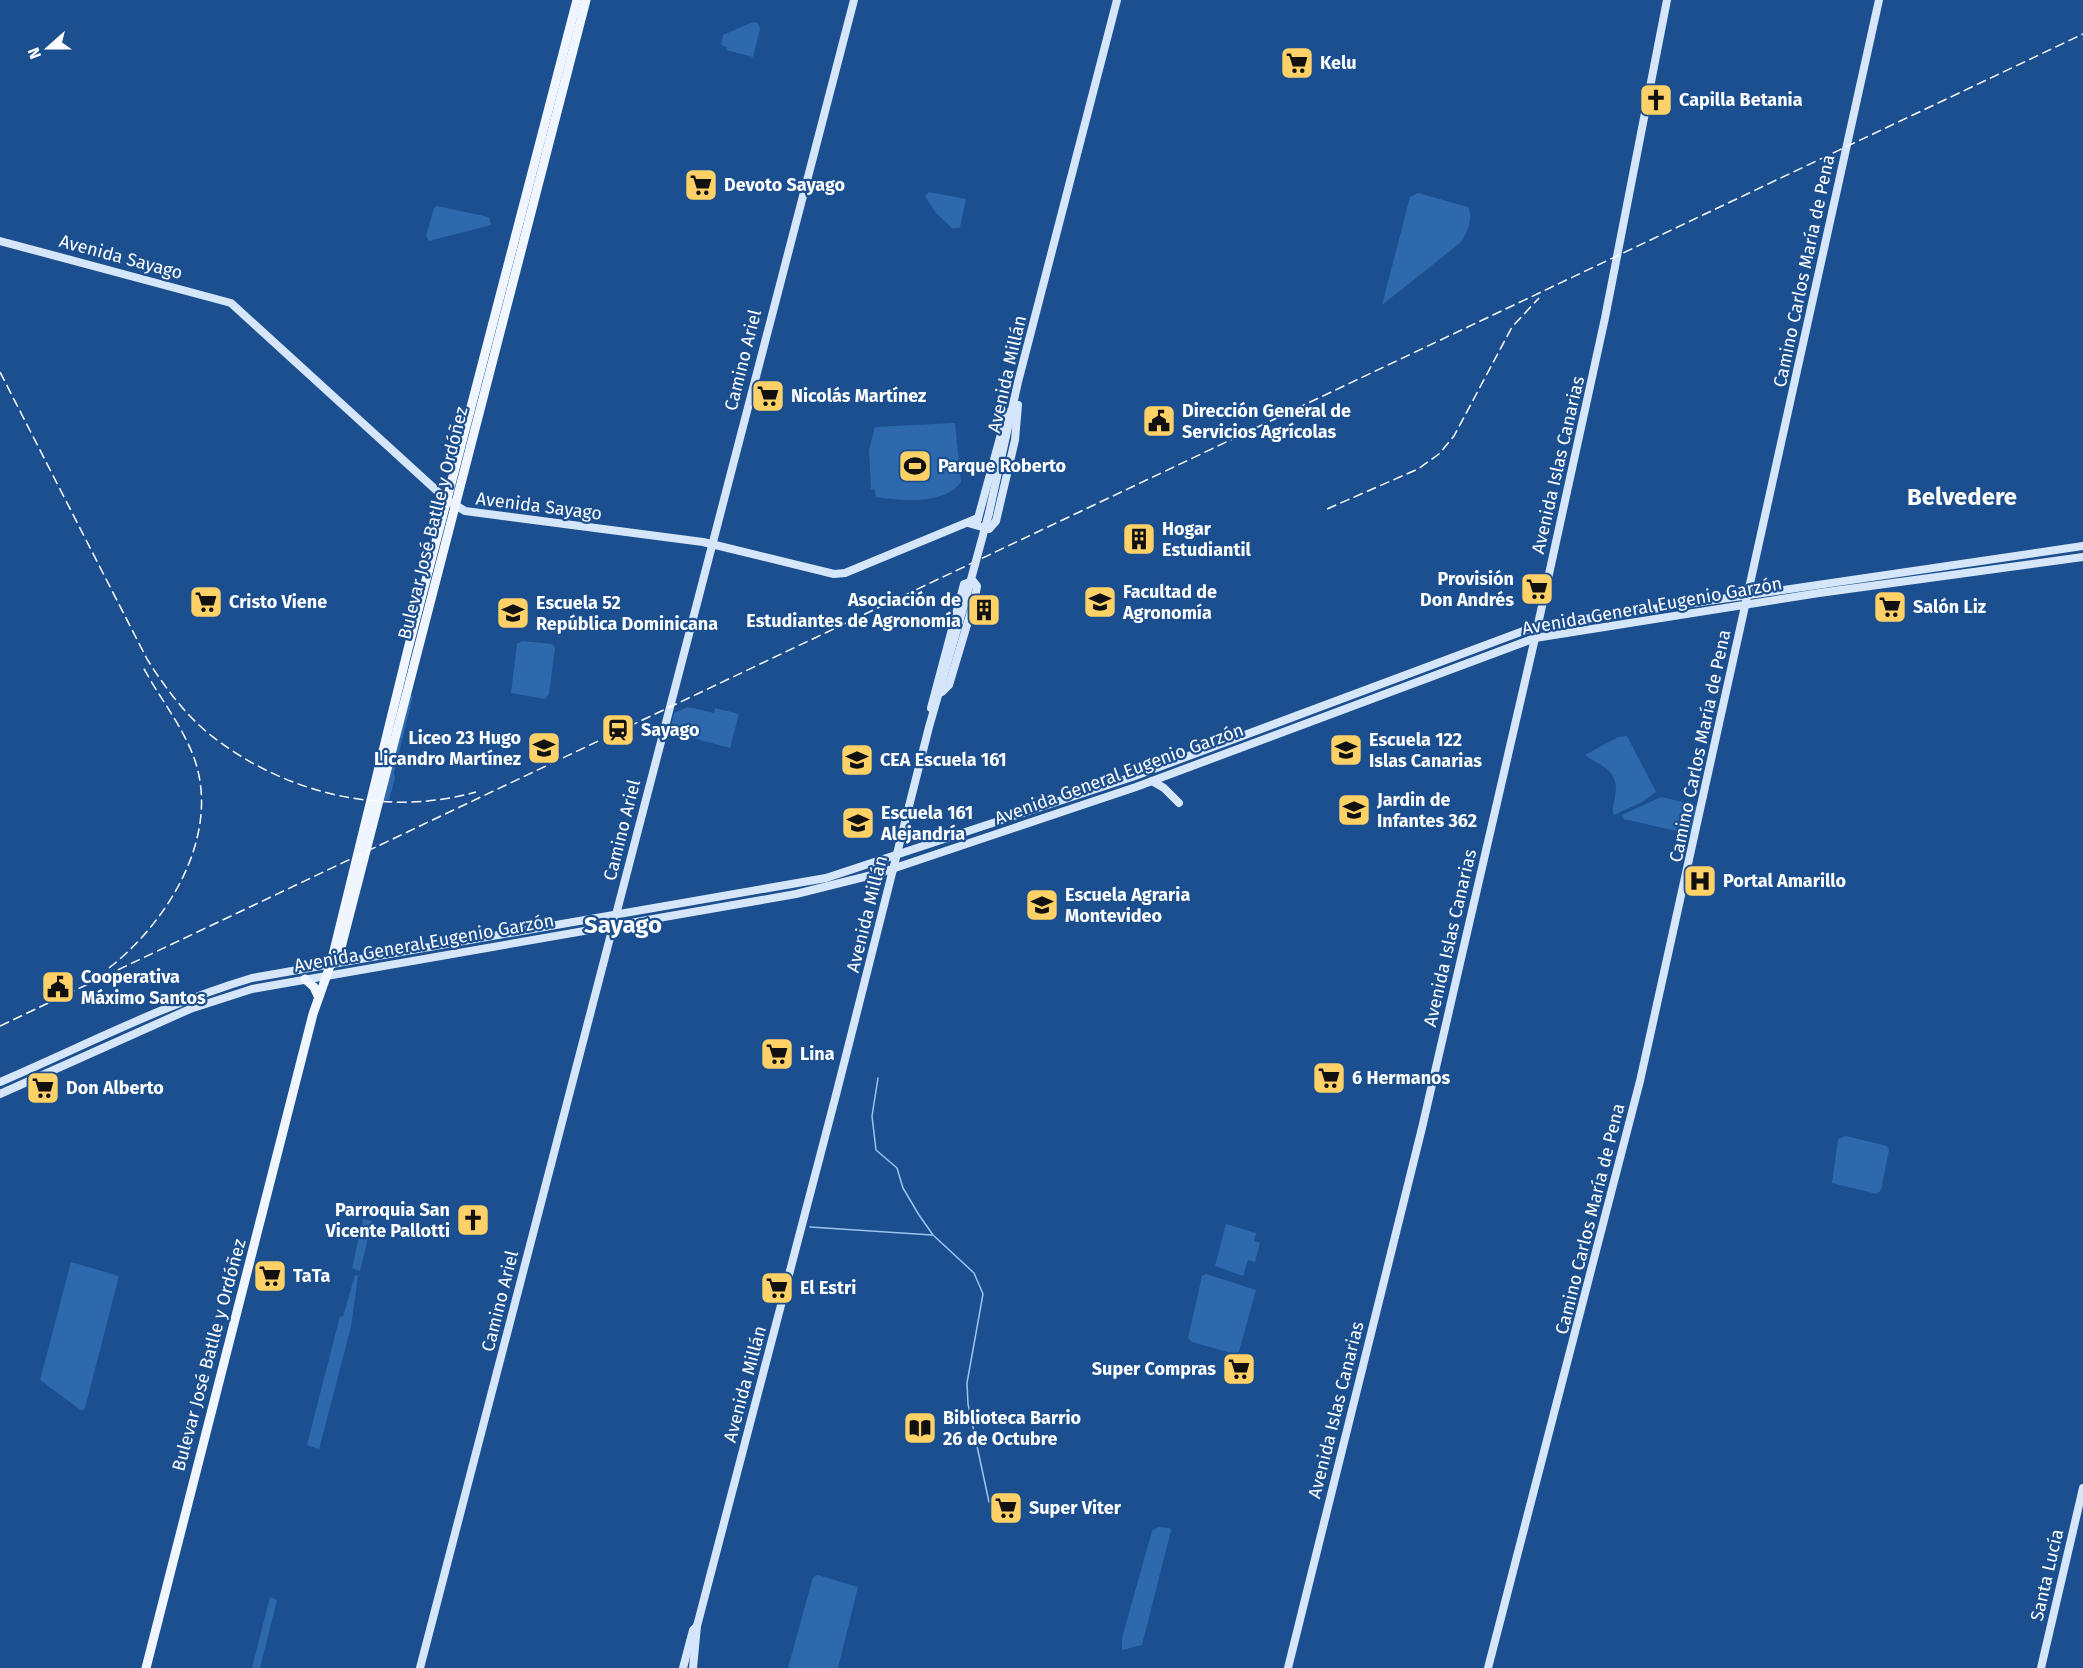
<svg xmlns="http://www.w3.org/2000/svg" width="2083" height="1668" font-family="'Fira Sans',sans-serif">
	<rect width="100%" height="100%" fill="#1b4f8f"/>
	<g fill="#2e69ad">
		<polygon points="753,22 758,23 760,29 753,57 726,50 727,47 721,45 723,35"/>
		<polygon points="929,192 966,199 960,227 953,229 936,213 925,196"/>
		<path d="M1418,193L1468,207C1474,217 1467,234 1460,243L1382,305L1410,197Z"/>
		<polygon points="437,206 489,217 491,225 429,241 426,236 434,208"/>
		<path d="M955,423L961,482C944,505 902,501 876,497L875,490L871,489L869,450L875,427Z"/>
		<polygon points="522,641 552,644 555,647 549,694 545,699 511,693 517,644"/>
		<polygon points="410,696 413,696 394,773 395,778 389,800 384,800"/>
		<polygon points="688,707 714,713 715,708 739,714 730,748 670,732 674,713"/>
		<path d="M1627,736L1656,792L1642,802L1614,815C1611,810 1614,804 1615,797C1620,769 1601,767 1585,755L1618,737Z"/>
		<polygon points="1661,797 1700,806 1693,835 1624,819 1622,815"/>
		<polygon points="1846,1136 1887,1146 1889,1150 1881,1190 1877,1194 1832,1183 1838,1139"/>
		<polygon points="363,1219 372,1221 360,1271 352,1268"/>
		<polygon points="1226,1224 1256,1233 1254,1241 1260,1243 1255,1262 1248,1260 1243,1276 1215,1266"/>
		<polygon points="71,1262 119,1276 85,1408 82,1411 40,1380"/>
		<polygon points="1206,1274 1256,1290 1238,1355 1192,1342 1188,1338 1202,1276"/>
		<polygon points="355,1275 358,1276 351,1327 319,1449 307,1445 340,1316 343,1317"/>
		<polygon points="1158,1527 1169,1528 1171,1530 1142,1645 1122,1650 1122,1638 1152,1531"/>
		<polygon points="818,1575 858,1587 838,1668 788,1668 813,1577"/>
		<polygon points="270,1597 277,1600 260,1668 252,1668"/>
	</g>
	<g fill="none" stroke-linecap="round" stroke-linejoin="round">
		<g stroke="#9cc4f0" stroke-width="1.5">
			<polyline points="878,1078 872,1116 876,1150 897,1168 903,1188 919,1215 933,1235 974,1273 983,1294 967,1383 968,1404 989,1502"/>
			<polyline points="810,1227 932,1235"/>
		</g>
		<g stroke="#d6e6fa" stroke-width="8">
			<polyline points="0,241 231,303 447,500 465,511 703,542 834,574 845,573 978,518"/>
			<polyline points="989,513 1018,382 1117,0"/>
			<polyline points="977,522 1007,412"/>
			<polyline points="968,523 989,529 996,521 1015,440 1018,405"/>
			<polyline points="931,708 964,584 973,581 977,586 975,598 949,685 942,692"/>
			<polyline points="1152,781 1164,788 1179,803"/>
			<path d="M0,1082C84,1046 164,1004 252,978L826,878L1135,776L1537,626L2083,546"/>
			<polyline points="0,1094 190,1009 252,989 796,894 880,873 1136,787 1535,638 1819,593 2083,557"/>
			<polyline points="420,1668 854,0"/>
			<polyline points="683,1668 693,1630 697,1626 836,1095 929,727 964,605"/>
			<polyline points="693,1668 697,1626"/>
			<polyline points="1288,1668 1422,1128 1535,638 1605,318 1667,0"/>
			<polyline points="1488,1668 1640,1081 1879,0"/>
			<polyline points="2041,1668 2083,1488"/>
		</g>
		<g stroke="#f0f6ff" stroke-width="9">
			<polyline points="338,959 586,0"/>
			<polyline points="305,979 314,987 318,996"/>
			<polyline points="146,1668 313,1014 331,963 408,649 577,0"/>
		</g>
		<g stroke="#fff" stroke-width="1.5" stroke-dasharray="10 4.5" stroke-linecap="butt">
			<path d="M0,372L147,659C164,686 183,712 208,733C282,793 384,818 476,792"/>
			<polyline points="1327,509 1418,469 1439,454 1454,436 1512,327 1539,298"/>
			<path d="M109,968C169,921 223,833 193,755C181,724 159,697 143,667"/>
			<polyline points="0,1026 2083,34"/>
		</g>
		<polyline stroke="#d6e6fa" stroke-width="8" points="964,605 989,513"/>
	</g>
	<defs>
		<symbol id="supermarket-square" viewBox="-11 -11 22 22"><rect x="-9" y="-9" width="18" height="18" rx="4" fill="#ffd166" stroke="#1b4f8f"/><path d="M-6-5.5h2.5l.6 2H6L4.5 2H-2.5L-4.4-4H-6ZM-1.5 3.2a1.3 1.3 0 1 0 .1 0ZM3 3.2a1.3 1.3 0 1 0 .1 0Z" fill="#111"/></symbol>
		<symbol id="church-square" viewBox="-11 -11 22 22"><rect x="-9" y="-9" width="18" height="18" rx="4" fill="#ffd166" stroke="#1b4f8f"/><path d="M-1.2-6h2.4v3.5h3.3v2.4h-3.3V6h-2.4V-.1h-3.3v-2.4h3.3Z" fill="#111"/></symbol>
		<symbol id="civic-square" viewBox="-11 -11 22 22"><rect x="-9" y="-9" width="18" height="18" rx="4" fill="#ffd166" stroke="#1b4f8f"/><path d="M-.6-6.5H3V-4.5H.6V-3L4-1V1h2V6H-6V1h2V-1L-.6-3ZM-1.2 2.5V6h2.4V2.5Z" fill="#111"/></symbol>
		<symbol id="stadium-square" viewBox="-11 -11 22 22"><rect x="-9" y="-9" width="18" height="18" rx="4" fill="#ffd166" stroke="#1b4f8f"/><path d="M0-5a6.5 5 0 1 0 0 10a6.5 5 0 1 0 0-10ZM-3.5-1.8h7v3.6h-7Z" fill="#111"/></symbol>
		<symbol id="building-square" viewBox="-11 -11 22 22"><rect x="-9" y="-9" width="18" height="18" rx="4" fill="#ffd166" stroke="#1b4f8f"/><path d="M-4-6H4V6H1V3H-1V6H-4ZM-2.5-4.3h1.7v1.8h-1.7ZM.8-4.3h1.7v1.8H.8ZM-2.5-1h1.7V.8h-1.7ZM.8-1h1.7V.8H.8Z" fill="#111"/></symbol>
		<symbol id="university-square" viewBox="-11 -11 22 22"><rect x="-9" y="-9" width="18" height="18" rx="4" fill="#ffd166" stroke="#1b4f8f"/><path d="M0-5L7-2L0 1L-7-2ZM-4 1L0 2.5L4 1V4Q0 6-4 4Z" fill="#111"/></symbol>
		<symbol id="school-square" viewBox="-11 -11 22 22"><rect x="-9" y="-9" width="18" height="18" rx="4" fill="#ffd166" stroke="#1b4f8f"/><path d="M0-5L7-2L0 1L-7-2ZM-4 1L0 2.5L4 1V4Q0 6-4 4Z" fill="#111"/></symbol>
		<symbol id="station-square" viewBox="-11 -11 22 22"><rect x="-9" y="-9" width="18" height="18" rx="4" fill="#ffd166" stroke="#1b4f8f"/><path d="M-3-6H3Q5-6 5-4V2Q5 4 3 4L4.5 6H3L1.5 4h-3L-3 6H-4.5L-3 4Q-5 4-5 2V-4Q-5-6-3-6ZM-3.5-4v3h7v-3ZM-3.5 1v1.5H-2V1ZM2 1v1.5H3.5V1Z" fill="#111"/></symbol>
		<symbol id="hospital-square" viewBox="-11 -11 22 22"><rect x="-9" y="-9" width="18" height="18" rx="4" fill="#ffd166" stroke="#1b4f8f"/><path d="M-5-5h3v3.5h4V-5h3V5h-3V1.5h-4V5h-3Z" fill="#111"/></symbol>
		<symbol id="library-square" viewBox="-11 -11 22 22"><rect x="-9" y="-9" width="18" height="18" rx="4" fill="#ffd166" stroke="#1b4f8f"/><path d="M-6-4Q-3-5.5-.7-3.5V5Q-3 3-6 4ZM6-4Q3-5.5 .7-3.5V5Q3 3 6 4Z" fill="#111"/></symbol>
	</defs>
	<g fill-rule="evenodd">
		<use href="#supermarket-square" x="1278" y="44" width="38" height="38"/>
		<use href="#church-square" x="1637" y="81" width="38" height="38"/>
		<use href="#supermarket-square" x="682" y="166" width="38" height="38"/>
		<use href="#supermarket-square" x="749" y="377" width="38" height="38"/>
		<use href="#civic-square" x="1140" y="402" width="38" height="38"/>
		<use href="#stadium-square" x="896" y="447" width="38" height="38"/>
		<use href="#building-square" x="1120" y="520" width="38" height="38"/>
		<use href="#supermarket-square" x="1518" y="570" width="38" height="38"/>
		<use href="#supermarket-square" x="187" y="583" width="38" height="38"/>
		<use href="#university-square" x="1081" y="583" width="38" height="38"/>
		<use href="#supermarket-square" x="1871" y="588" width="38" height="38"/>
		<use href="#building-square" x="965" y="591" width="38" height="38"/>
		<use href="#school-square" x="494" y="594" width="38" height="38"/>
		<use href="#station-square" x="599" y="711" width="38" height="38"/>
		<use href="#school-square" x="525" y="729" width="38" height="38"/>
		<use href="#school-square" x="1327" y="731" width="38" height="38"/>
		<use href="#school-square" x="838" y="741" width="38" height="38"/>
		<use href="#school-square" x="1335" y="791" width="38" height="38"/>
		<use href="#school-square" x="839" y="804" width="38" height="38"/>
		<use href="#hospital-square" x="1681" y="862" width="38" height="38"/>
		<use href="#school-square" x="1023" y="886" width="38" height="38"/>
		<use href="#civic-square" x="39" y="968" width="38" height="38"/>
		<use href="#supermarket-square" x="758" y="1035" width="38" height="38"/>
		<use href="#supermarket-square" x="1310" y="1059" width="38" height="38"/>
		<use href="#supermarket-square" x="24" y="1069" width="38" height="38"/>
		<use href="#church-square" x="454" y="1201" width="38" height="38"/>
		<use href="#supermarket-square" x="251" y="1257" width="38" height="38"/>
		<use href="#supermarket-square" x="758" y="1269" width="38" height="38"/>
		<use href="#supermarket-square" x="1220" y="1350" width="38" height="38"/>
		<use href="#library-square" x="901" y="1409" width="38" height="38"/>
		<use href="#supermarket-square" x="987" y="1489" width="38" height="38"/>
	</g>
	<g text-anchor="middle" stroke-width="4.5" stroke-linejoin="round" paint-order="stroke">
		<g font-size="18" font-weight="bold" fill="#fff" stroke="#1b4f8f" text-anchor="start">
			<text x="1320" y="69">Kelu</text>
			<text x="1679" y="106">Capilla Betania</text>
			<text x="724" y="191">Devoto Sayago</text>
			<text x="791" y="402">Nicolás Martínez</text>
			<text x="1182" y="417">Dirección General de<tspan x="1182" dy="21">Servicios Agrícolas</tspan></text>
			<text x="938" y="472">Parque Roberto</text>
			<text x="1162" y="535">Hogar<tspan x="1162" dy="21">Estudiantil</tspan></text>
			<text x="1514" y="585" text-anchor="end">Provisión<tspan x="1514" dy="21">Don Andrés</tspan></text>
			<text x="1123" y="598">Facultad de<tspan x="1123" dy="21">Agronomía</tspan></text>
			<text x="961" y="606" text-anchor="end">Asociación de<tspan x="961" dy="21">Estudiantes de Agronomía</tspan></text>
			<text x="229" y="608">Cristo Viene</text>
			<text x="536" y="609">Escuela 52<tspan x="536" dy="21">República Dominicana</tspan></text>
			<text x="1913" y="613">Salón Liz</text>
			<text x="641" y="736">Sayago</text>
			<text x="521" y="744" text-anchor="end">Liceo 23 Hugo<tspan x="521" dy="21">Licandro Martínez</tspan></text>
			<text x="1369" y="746">Escuela 122<tspan x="1369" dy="21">Islas Canarias</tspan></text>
			<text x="880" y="766">CEA Escuela 161</text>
			<text x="1377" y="806">Jardin de<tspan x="1377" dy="21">Infantes 362</tspan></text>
			<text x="881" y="819">Escuela 161<tspan x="881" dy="21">Alejandría</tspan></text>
			<text x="1723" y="887">Portal Amarillo</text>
			<text x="1065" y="901">Escuela Agraria<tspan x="1065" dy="21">Montevideo</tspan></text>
			<text x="81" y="983">Cooperativa<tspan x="81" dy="21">Máximo Santos</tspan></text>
			<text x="800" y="1060">Lina</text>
			<text x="1352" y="1084">6 Hermanos</text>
			<text x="66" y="1094">Don Alberto</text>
			<text x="450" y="1216" text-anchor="end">Parroquia San<tspan x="450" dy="21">Vicente Pallotti</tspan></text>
			<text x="293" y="1282">TaTa</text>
			<text x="800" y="1294">El Estri</text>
			<text x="1216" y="1375" text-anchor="end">Super Compras</text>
			<text x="943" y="1424">Biblioteca Barrio<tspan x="943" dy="21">26 de Octubre</tspan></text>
			<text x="1029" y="1514">Super Viter</text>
		</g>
		<g font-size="18" fill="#fff" stroke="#1b4f8f">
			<text transform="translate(121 257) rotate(15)" y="6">Avenida Sayago</text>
			<text transform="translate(1804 271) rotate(-78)" y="6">Camino Carlos María de Pena</text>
			<text transform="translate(743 360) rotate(-76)" y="6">Camino Ariel</text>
			<text transform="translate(1007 374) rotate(-77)" y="6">Avenida Millán</text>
			<text transform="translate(1558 465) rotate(-77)" y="6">Avenida Islas Canarias</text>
			<text transform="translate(539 506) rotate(7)" y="6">Avenida Sayago</text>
			<text transform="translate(433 523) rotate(-76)" y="6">Bulevar José Batlle y Ordóñez</text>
			<text transform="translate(1652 606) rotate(-10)" y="6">Avenida General Eugenio Garzón</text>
			<text transform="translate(1700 746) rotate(-78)" y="6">Camino Carlos María de Pena</text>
			<text transform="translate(1119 774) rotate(-20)" y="6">Avenida General Eugenio Garzón</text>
			<text transform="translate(622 830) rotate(-76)" y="6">Camino Ariel</text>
			<text transform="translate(867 914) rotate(-76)" y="6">Avenida Millán</text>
			<text transform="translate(1450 938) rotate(-77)" y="6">Avenida Islas Canarias</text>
			<text transform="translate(424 943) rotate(-10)" y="6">Avenida General Eugenio Garzón</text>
			<text transform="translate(1590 1219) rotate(-76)" y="6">Camino Carlos María de Pena</text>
			<text transform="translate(500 1301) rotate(-76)" y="6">Camino Ariel</text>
			<text transform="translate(209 1355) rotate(-75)" y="6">Bulevar José Batlle y Ordóñez</text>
			<text transform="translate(745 1384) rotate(-75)" y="6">Avenida Millán</text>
			<text transform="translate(1336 1410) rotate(-76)" y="6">Avenida Islas Canarias</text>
			<text transform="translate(2047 1575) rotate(-77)" y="6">Santa Lucía</text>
		</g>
		<g font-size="24" font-weight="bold" fill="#fff" stroke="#1b4f8f">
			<text x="1962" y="505">Belvedere</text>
			<text x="623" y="933">Sayago</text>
		</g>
	</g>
	<g transform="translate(48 48) rotate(249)" stroke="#1b4f8f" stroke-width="4.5" paint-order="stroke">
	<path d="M0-4.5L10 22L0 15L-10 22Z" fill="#ffffff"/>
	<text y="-9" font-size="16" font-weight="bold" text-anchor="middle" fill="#ffffff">N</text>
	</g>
</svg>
